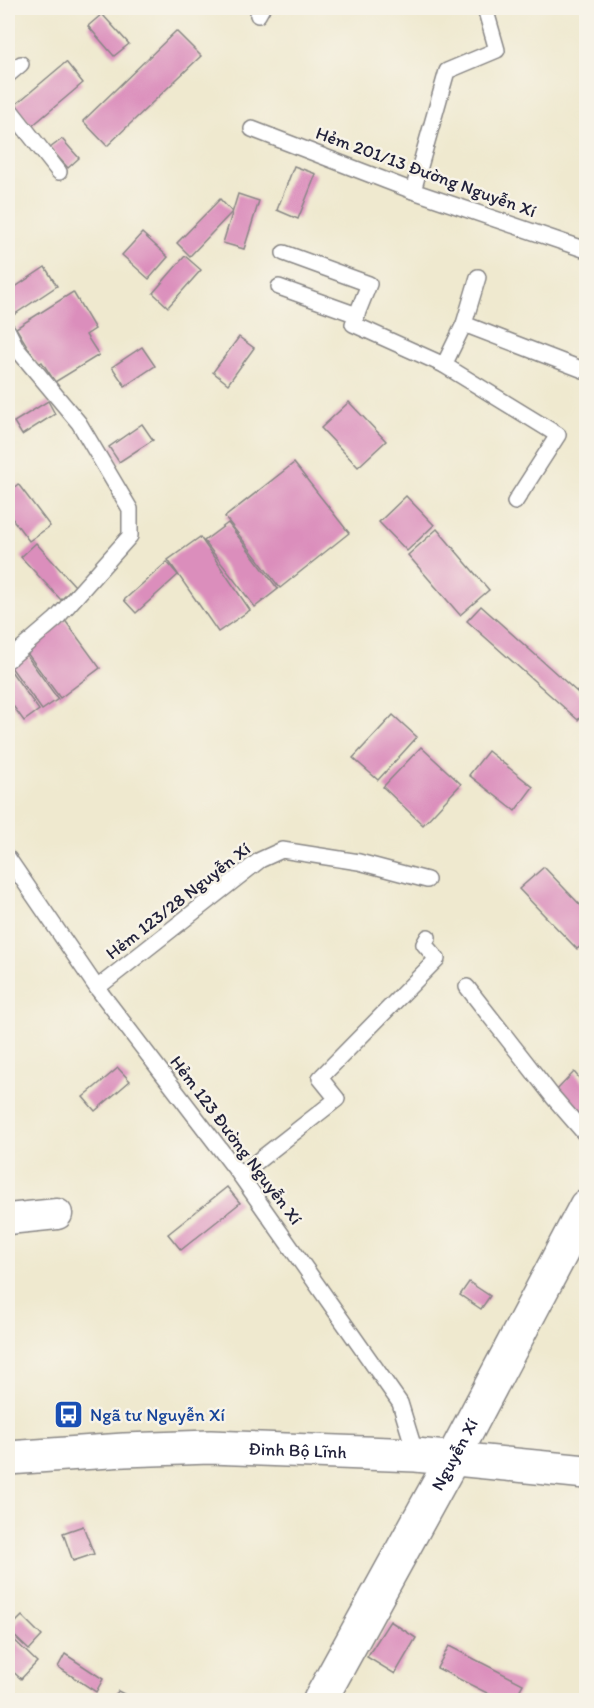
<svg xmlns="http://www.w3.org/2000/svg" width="594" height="1708" font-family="Itim,sans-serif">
	<rect width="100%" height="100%" fill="#f7f3e8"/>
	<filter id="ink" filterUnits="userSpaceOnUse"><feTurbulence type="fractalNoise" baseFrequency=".0167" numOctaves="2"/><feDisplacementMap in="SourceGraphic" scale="12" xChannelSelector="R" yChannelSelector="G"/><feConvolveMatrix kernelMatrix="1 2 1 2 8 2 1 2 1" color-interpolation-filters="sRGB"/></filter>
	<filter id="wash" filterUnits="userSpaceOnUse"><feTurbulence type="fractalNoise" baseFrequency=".008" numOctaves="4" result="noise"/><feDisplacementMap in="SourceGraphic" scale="24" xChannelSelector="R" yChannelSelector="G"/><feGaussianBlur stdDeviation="1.35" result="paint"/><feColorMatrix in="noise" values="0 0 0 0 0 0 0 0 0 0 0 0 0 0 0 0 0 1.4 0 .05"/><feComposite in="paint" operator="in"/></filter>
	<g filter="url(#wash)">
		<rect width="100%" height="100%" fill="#efe9cf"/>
		<g id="blocks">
			<g fill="#db8ebc">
				<polygon points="102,14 129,44 114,56 88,26"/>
				<polygon points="176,31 201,56 107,146 83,121"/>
				<polygon points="66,62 83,83 32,126 15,105"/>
				<polygon points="62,139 79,158 68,168 50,148"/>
				<polygon points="294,166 316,174 298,219 277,210"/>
				<polygon points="238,194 259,201 244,249 223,243"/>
				<polygon points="220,199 232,212 190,256 177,243"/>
				<polygon points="142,233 168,257 149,279 122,255"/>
				<polygon points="185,256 201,270 168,307 153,293"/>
				<polygon points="45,267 57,286 12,316 8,309 8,292"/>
				<polygon points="73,292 95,329 86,335 99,355 55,382 42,362 38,364 16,328"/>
				<polygon points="239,337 254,348 228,384 213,372"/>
				<polygon points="142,347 155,366 125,386 112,367"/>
				<polygon points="48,401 55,414 22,435 14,422"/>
				<polygon points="349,402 386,441 358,467 321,428"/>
				<polygon points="142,424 153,440 119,462 109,447"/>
				<polygon points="294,463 349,533 280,588 225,517"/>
				<polygon points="18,484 50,526 29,541 8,513 8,493"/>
				<polygon points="406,496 434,525 407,551 379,522"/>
				<polygon points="228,523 278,589 255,607 204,541"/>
				<polygon points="437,529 489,590 460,615 408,555"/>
				<polygon points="200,537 250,610 218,632 168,560"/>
				<polygon points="36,543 75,586 61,600 21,557"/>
				<polygon points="167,562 178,575 136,613 124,600"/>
				<polygon points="481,606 586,700 586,710 578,720 467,621"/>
				<polygon points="64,619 100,668 60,698 24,649"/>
				<polygon points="24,652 58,699 42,710 8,663"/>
				<polygon points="8,667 39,710 24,721 8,699"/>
				<polygon points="393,715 417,737 378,780 353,758"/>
				<polygon points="421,747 461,784 423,825 383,787"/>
				<polygon points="488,751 533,787 515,811 469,775"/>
				<polygon points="544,867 586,911 586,942 577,949 519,889"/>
				<polygon points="118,1068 130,1081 95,1111 83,1097"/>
				<polygon points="574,1072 586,1086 586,1130 554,1093"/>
				<polygon points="227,1187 240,1203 181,1250 168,1234"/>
				<polygon points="469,1282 490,1296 481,1309 460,1295"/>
				<polygon points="83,1526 94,1554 73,1561 63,1533"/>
				<polygon points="22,1616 42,1636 29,1650 8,1630"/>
				<polygon points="390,1621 416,1638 395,1674 367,1657"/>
				<polygon points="8,1634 37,1662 21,1679 8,1667"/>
				<polygon points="449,1646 523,1684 514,1700 501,1700 437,1668"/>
				<polygon points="65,1654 103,1679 96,1692 58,1667"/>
				<polygon points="118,1691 135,1700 113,1700"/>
			</g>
		</g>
	</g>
	<g filter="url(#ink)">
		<use href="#blocks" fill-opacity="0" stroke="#888685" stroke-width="1.5"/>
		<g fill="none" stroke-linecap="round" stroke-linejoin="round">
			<defs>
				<g id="lane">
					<polyline points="258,15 262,8"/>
					<polyline points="8,75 21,64"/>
					<polyline points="8,107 59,172"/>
					<polyline points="252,129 413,191 586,250"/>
					<polyline points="413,191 447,71 497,50 485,8"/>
					<polyline points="284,253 369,284 353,324 444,365 464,324 586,371"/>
					<polyline points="279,287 357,315"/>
					<polyline points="464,324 478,277"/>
					<polyline points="8,331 17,349 79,423 130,509 130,536 56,619 8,660"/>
					<polyline points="444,365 558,435 515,502"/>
					<polyline points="8,858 97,988 240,1175 400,1403 416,1455"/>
					<polyline points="467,987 553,1097 586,1135"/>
					<polyline points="97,988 260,860 282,850 359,862 427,880"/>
					<polyline points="240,1175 337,1099 320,1078 437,959 424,944 428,937"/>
				</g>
				<polyline id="street" points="8,1219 57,1214"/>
				<g id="secondary">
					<path id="s1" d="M320,1700L453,1458L586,1206"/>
				</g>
				<g id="primary">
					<path id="s2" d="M8,1458L124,1450L210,1447L416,1455L586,1472"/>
				</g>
			</defs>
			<use href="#lane" stroke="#888685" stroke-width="18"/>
			<use href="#street" stroke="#888685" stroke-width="33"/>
			<use href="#secondary" stroke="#888685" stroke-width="36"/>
			<use href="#primary" stroke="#888685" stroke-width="36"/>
			<use href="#lane" stroke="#fff" stroke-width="15"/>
			<use href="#street" stroke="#fff" stroke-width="30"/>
			<use href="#secondary" stroke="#fff" stroke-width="33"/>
			<use href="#primary" stroke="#fff" stroke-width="33"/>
		</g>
	</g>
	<defs>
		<symbol id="bus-square" viewBox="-11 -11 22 22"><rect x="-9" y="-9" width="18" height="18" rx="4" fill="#1a4fb4" stroke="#f7f3e8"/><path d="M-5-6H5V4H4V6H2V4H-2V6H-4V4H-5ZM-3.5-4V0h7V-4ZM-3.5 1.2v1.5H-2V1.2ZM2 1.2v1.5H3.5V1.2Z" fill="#fff"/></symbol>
	</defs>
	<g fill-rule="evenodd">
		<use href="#bus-square" x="52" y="1398" width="33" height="33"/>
	</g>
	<g text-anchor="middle" stroke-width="5" stroke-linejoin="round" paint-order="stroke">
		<g font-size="18" fill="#22223b" stroke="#f7f3e8">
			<text transform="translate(426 172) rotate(20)" y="6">Hẻm 201/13 Đường Nguyễn Xí</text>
			<text transform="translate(178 901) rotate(-38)" y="6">Hẻm 123/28 Nguyễn Xí</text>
			<text transform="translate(236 1140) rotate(53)" y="6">Hẻm 123 Đường Nguyễn Xí</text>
			<text dy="6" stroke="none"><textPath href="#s2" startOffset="290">Đinh Bộ Lĩnh</textPath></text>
			<text dy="6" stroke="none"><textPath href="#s1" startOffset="280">Nguyễn Xí</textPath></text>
		</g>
		<g font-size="18" fill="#164399" stroke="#f7f3e8" text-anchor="start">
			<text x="90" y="1421">Ngã tư Nguyễn Xí</text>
		</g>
	</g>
	<rect width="594" height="1708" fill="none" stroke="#f7f3e8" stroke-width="30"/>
</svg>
